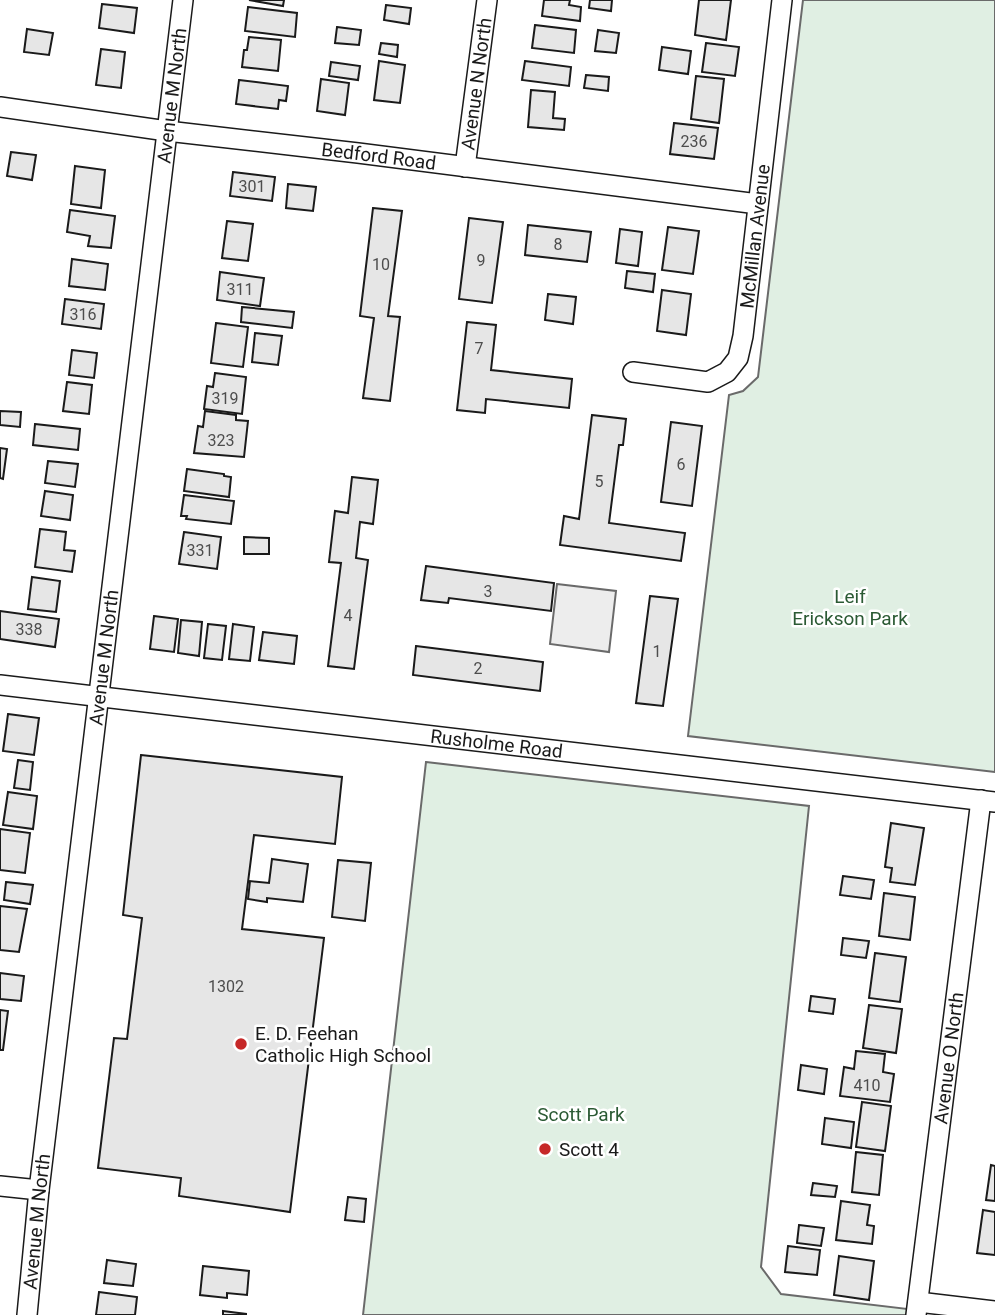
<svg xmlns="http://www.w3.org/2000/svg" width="995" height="1315" font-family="Roboto,sans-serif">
	<rect width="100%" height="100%" fill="#fff"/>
	<g fill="#e0efe3" stroke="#6a6a6a" stroke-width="2">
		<polygon points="803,0 995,0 995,772 688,736 729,395 743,391 758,377"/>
		<polygon points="426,762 809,806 761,1267 781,1294 908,1309 907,1315 363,1315"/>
	</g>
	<polygon fill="#ededed" stroke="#6a6a6a" stroke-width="2" points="557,584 616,591 609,652 550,644"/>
	<g fill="#e6e6e6" stroke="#1a1a1a" stroke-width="2">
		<polygon points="249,0 284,0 283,6"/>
		<polygon points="544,0 570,0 569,5 581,7 580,21 542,16"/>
		<polygon points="590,0 612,0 611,11 589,8"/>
		<polygon points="699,0 731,0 726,40 695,35"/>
		<polygon points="102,4 137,8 134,33 99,28"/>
		<polygon points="386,5 411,8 409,24 384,20"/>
		<polygon points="248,7 297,13 295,37 245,31"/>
		<polygon points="535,25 576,30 574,53 532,48"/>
		<polygon points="337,27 361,30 359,45 335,43"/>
		<polygon points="27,29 53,33 49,55 24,52"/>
		<polygon points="598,30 619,33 616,53 595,51"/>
		<polygon points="249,37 281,40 278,71 242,67 244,50 247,50"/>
		<polygon points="381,43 398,45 397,57 379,54"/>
		<polygon points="706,43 739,47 735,76 702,72"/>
		<polygon points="662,47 691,51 688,74 659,70"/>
		<polygon points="101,49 125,52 121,88 96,85"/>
		<polygon points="379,61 405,65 400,103 374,100"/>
		<polygon points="525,61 571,67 569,86 522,80"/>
		<polygon points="331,62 360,66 358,80 329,76"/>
		<polygon points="586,75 609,77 608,91 584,88"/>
		<polygon points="696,76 724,79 719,123 691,119"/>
		<polygon points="321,79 349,83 345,115 317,111"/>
		<polygon points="239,80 288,86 286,101 279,100 278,109 236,104"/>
		<polygon points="531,90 555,92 553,118 565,119 564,130 528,127"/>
		<polygon points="674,123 718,128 714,159 670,154"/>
		<polygon points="11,152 36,155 32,180 7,176"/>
		<polygon points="75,166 105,170 101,208 71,204"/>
		<polygon points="233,172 275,177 272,201 230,196"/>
		<polygon points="288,184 316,187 313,211 286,208"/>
		<polygon points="373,208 402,211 388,316 400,317 390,401 363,398 374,318 360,316"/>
		<polygon points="70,210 115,216 111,248 88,246 90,236 67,232"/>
		<polygon points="469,218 503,222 492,303 459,299"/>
		<polygon points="227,221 253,224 248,261 222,258"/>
		<polygon points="528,225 591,232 587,262 525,255"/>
		<polygon points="668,227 699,231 693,274 662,270"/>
		<polygon points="620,229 642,232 638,266 616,263"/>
		<polygon points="72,259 108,264 105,290 69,286"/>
		<polygon points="627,271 655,274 653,292 625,288"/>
		<polygon points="220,272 264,278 260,306 217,300"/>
		<polygon points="662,290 691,294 686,335 657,331"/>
		<polygon points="548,294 576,297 573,324 545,320"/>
		<polygon points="65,299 104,304 101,329 62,324"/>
		<polygon points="242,307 294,312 292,328 241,322"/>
		<polygon points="467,322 496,325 491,370 572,379 569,408 486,399 485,413 457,410"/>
		<polygon points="216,323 248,327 243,367 211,363"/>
		<polygon points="255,333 282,336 278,365 252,362"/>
		<polygon points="72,350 97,353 94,378 69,375"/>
		<polygon points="215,373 246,377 242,414 204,409 207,386 213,387"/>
		<polygon points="67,382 92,385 89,414 63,411"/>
		<polygon points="0,411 21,412 20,427 0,425"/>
		<polygon points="205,411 236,415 236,420 248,421 244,457 194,453 198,426 203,427"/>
		<polygon points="592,415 626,419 623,445 619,445 609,523 685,533 681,561 560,545 564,516 579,519"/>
		<polygon points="671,422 702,426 692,506 661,502"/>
		<polygon points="35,424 80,429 78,450 33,445"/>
		<polygon points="0,448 7,449 3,479 0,478"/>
		<polygon points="48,461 78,464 75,487 45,483"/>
		<polygon points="187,469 224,474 224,476 231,477 229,497 184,491"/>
		<polygon points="352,477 378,480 373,524 360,522 356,558 368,560 354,669 328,666 341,563 329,562 335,511 348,513"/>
		<polygon points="45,491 73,495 70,520 41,516"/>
		<polygon points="184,495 234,501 231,524 186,519 187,516 181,516"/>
		<polygon points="40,529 66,532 64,550 75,551 72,572 35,567"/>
		<polygon points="184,532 221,537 217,569 179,564"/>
		<polygon points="244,537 269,538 269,554 244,554"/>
		<polygon points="426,566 554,583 551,611 449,598 448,603 421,600"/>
		<polygon points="32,577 60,581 56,612 28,609"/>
		<polygon points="650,596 678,599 663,706 636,703"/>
		<polygon points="0,611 59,619 55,647 0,639"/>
		<polygon points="154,616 178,619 174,652 150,649"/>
		<polygon points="181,620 202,622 199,656 178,653"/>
		<polygon points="208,624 226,626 222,660 204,658"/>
		<polygon points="233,624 254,627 250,661 229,659"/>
		<polygon points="263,632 297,636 294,664 259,660"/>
		<polygon points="416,646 543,662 540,691 413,675"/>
		<polygon points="8,714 39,718 34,755 3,751"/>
		<polygon points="141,755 342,777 335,844 254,835 242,929 324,938 290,1212 179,1196 181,1178 98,1168 114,1038 127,1039 142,918 123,915"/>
		<polygon points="18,760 33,762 30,790 14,788"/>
		<polygon points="8,792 37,796 33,829 3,825"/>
		<polygon points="891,823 924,828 915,885 890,882 892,868 885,867"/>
		<polygon points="0,829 30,833 25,873 0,870"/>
		<polygon points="272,859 308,864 303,902 267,898 267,902 248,899 250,881 269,883"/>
		<polygon points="338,860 371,863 365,921 332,917"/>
		<polygon points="843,876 874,880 871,899 840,895"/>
		<polygon points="6,882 33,885 30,904 4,900"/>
		<polygon points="884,893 915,897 910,940 879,936"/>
		<polygon points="0,906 27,909 19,952 0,950"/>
		<polygon points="843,938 869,941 866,958 841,955"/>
		<polygon points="875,953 906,957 900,1002 869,998"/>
		<polygon points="0,973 24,976 21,1001 0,999"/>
		<polygon points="811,996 835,999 833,1014 809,1011"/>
		<polygon points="869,1005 902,1009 896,1053 863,1048"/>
		<polygon points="0,1010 8,1011 3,1050 0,1050"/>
		<polygon points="856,1051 885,1054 883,1072 894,1074 890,1102 840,1096 844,1067 854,1069"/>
		<polygon points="801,1065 827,1069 824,1094 798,1090"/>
		<polygon points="862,1102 891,1106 885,1151 856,1147"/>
		<polygon points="825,1118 854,1122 851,1148 822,1144"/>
		<polygon points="856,1152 883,1155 879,1195 852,1192"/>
		<polygon points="991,1165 995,1166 995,1201 986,1200"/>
		<polygon points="813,1183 837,1186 835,1197 811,1195"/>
		<polygon points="348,1197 366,1199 364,1222 345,1220"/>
		<polygon points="841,1201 870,1205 867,1225 874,1226 872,1244 836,1240"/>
		<polygon points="983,1210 995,1212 995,1255 977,1253"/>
		<polygon points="799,1225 824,1228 821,1246 797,1243"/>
		<polygon points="788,1246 820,1250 817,1275 785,1272"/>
		<polygon points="839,1256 874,1261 869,1300 834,1295"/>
		<polygon points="107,1260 136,1264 133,1286 104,1283"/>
		<polygon points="203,1266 249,1271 247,1295 227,1293 227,1298 200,1295"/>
		<polygon points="99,1292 137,1297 135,1315 96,1315"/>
		<polygon points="223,1311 246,1314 246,1315 223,1315"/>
	</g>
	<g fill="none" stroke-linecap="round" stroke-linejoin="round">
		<defs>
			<g id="street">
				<path id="s1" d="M0,107L167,131L358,153L758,204"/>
				<path id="s2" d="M465,167L487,0"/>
				<path id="s3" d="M633,372L708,382L727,372L738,358L743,336L782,0"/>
				<path id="s4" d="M0,685L995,802"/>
				<polyline points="0,1186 39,1190"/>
				<polyline points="918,1302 995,1311"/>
				<path id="s5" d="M27,1315L39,1190L183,0"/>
				<path id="s6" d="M916,1315L981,800"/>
			</g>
		</defs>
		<use href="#street" stroke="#1a1a1a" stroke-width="22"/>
		<use href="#street" stroke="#fff" stroke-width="19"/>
	</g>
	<g fill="#c62828" stroke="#fff" stroke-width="2.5">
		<circle cx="241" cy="1044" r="7"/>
		<circle cx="545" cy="1149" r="7"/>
	</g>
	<g text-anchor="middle" stroke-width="5" stroke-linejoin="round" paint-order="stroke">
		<g font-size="16" fill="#4d4d4d">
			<text x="694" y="147">236</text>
			<text x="252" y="192">301</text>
			<text x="558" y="250">8</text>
			<text x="481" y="266">9</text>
			<text x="381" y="270">10</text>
			<text x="240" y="295">311</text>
			<text x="83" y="320">316</text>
			<text x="479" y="354">7</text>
			<text x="225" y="404">319</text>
			<text x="221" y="446">323</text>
			<text x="681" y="470">6</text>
			<text x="599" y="487">5</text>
			<text x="200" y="556">331</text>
			<text x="488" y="597">3</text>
			<text x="348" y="621">4</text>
			<text x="29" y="635">338</text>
			<text x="657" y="657">1</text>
			<text x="478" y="674">2</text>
			<text x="226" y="992">1302</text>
			<text x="867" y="1091">410</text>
		</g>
		<g font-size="19" fill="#1a1a1a" stroke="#fff">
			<text dy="7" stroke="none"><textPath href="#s2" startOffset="84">Avenue N North</textPath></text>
			<text dy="7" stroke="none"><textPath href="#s5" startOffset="1228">Avenue M North</textPath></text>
			<text dy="7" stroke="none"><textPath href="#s1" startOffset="382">Bedford Road</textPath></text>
			<text dy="7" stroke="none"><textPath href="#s3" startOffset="238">McMillan Avenue</textPath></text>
			<text dy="7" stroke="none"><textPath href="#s5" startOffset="662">Avenue M North</textPath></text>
			<text dy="7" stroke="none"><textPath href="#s4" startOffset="500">Rusholme Road</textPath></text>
			<text dy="7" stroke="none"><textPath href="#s6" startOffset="259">Avenue O North</textPath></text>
			<text dy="7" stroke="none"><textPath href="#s5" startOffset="94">Avenue M North</textPath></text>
		</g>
		<g font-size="19" fill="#2b5a34" stroke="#fff">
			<text x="850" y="603">Leif<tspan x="850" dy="22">Erickson Park</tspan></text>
			<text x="581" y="1121">Scott Park</text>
		</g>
		<g font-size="19" fill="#1a1a1a" stroke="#fff" text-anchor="start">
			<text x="255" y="1040">E. D. Feehan<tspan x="255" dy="22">Catholic High School</tspan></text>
			<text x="559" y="1156">Scott 4</text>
		</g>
	</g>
</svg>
